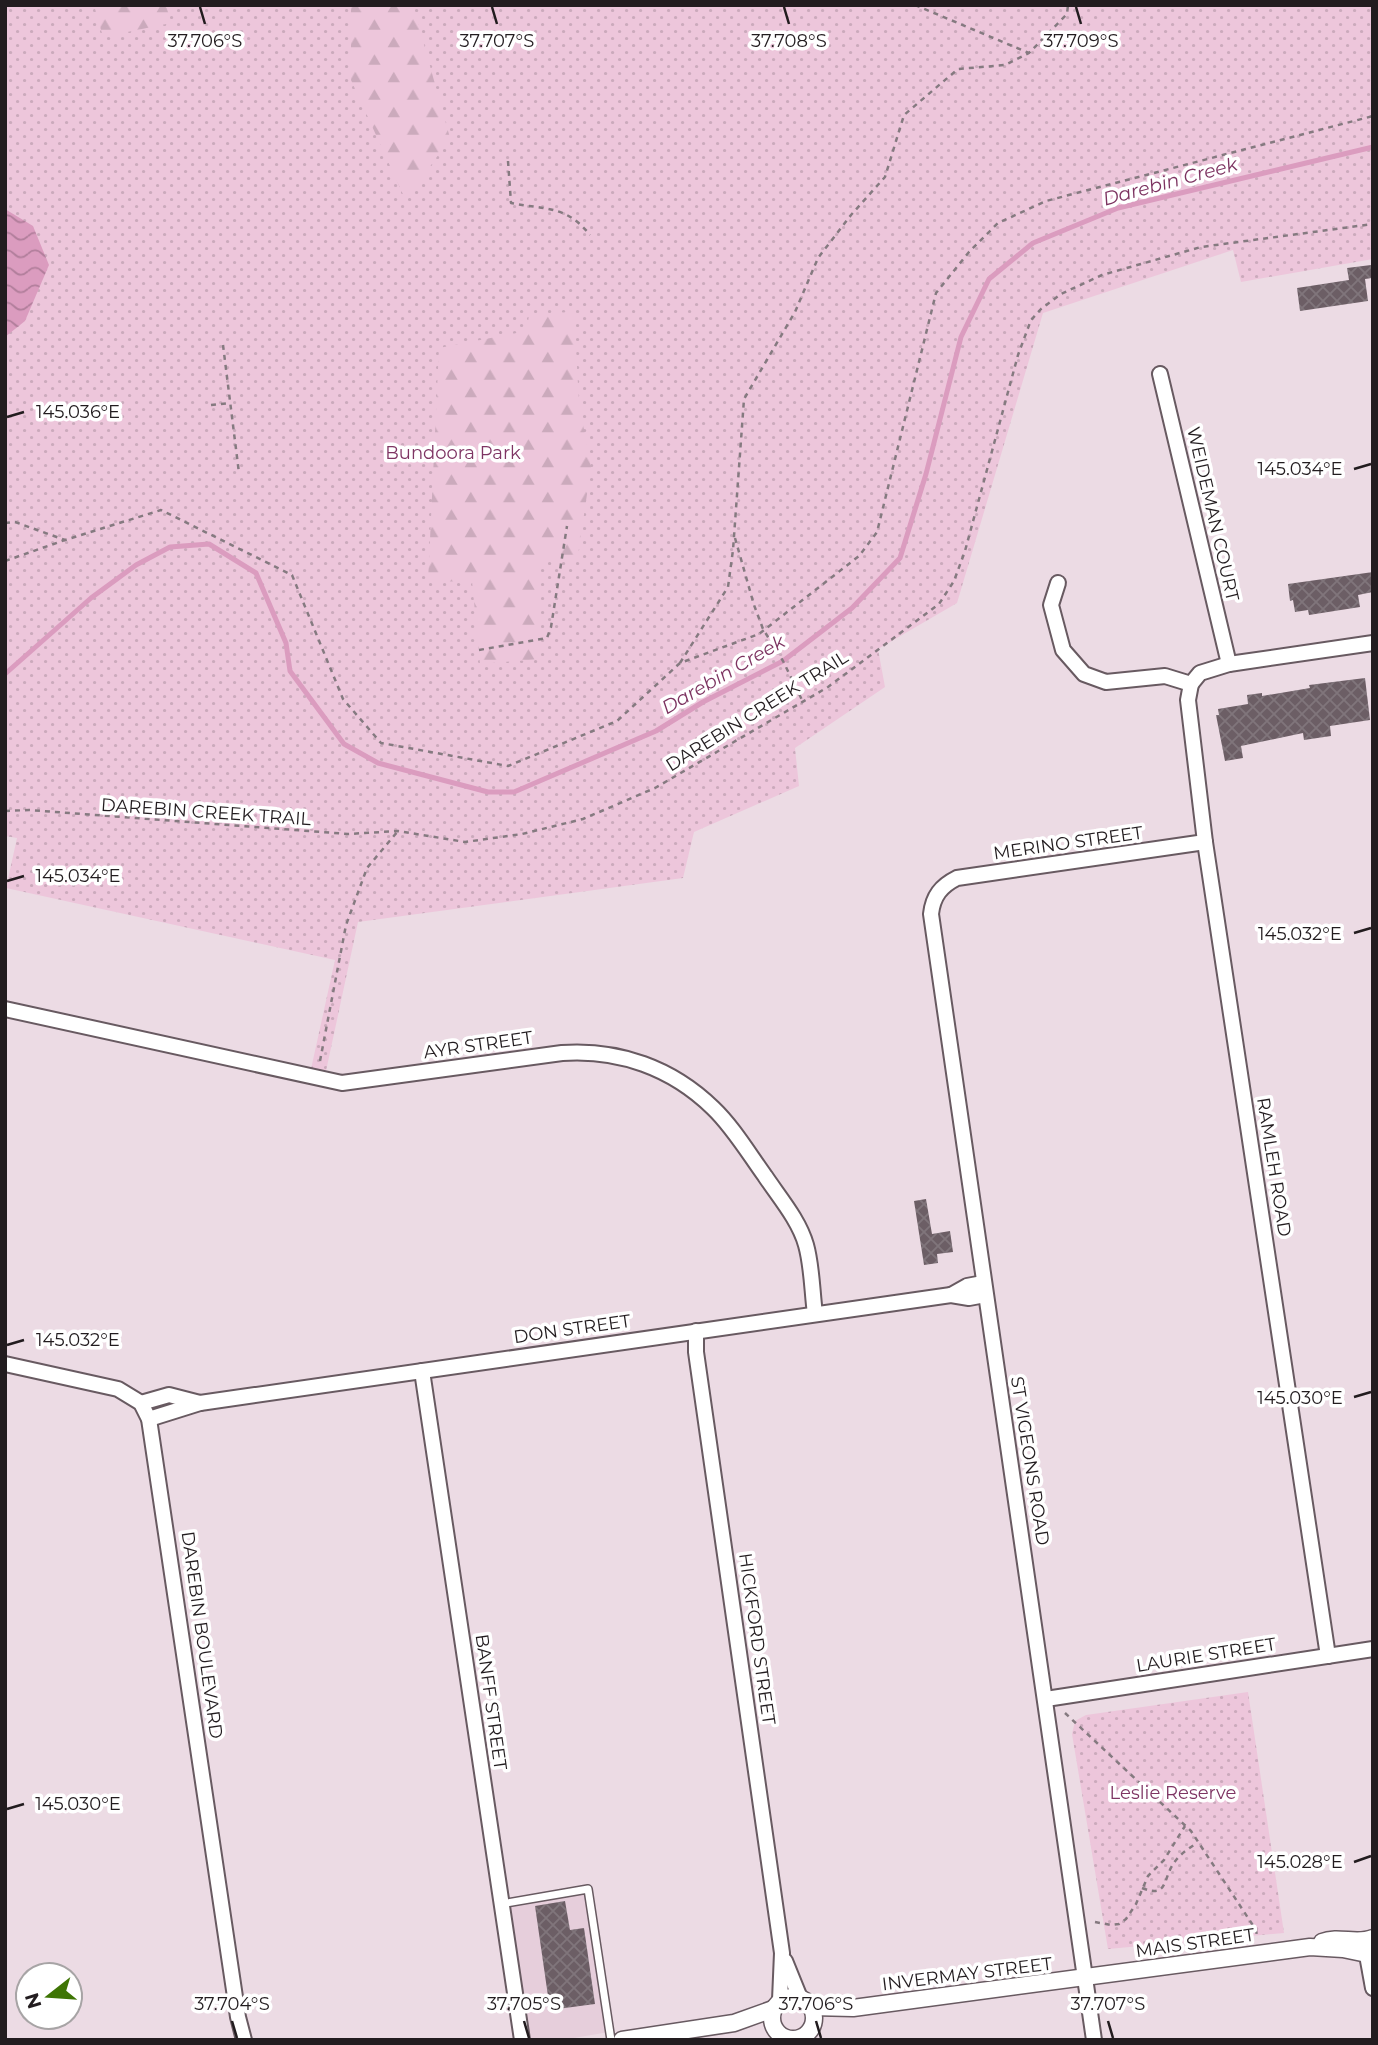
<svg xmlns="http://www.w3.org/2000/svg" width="1378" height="2045" font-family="Montserrat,sans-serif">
	<defs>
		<pattern id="green-dots" width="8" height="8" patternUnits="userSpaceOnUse" patternTransform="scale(1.75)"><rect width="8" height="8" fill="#edc6db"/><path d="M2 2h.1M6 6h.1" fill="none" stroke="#cbaabc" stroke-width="1.8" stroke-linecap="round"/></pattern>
		<pattern id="forest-firs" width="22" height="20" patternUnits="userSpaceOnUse" patternTransform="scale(1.75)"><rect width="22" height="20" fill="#edc6db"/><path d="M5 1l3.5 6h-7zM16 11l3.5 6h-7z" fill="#cbaabc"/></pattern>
		<pattern id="water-waves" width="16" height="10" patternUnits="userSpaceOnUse" patternTransform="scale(1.75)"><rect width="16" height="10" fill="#db9cbf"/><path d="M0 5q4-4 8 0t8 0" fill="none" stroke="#b17e9b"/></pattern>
		<pattern id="building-cross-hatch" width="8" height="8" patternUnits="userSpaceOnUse" patternTransform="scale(1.75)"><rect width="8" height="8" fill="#6c5e65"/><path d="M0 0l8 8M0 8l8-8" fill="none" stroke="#80757b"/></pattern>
	</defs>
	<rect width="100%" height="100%" fill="#ecdbe4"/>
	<polygon fill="#e6cedb" points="588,1889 609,2032 562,2040 529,2040 509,1902"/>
	<g fill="url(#green-dots)">
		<polygon points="5,5 1373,5 1373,259 1241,282 1233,250 1043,313 957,603 878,649 885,687 795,748 799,786 694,832 683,878 358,922 326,1071 311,1069 335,960 6,888 17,838 5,836"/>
		<polygon points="1248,1692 1284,1933 1108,1949 1072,1734 1075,1721 1086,1715"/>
	</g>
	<g fill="url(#forest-firs)">
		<polygon points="94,5 166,5 171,23 103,37"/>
		<polygon points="351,5 413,5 450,138 406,201 351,80"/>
		<polygon points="574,312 579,403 591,467 577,562 540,561 540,659 480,664 472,581 428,582 439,348 527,331 529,314"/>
	</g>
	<polygon fill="url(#water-waves)" points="5,209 33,226 49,265 25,321 5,337"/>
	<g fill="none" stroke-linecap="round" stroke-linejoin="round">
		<polyline stroke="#db9cbf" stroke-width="5" points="5,674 91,598 136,565 170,547 209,544 256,573 286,643 290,671 344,744 378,763 488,792 514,792 656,731 703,702 783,661 852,608 900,558 926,474 961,337 989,279 1033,243 1118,208 1373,147"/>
	</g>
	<g fill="url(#building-cross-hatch)">
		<polygon points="1371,265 1372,278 1365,279 1368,301 1300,311 1297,288 1349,280 1347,268"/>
		<polygon points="1373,572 1373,592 1358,595 1360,607 1309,615 1308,610 1295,612 1293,600 1290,601 1288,584"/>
		<polygon points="1365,678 1370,720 1330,726 1331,736 1304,740 1303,733 1241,746 1243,758 1225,761 1216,715 1219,715 1218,709 1248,704 1247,695 1262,693 1262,696 1310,688 1309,685"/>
		<polygon points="926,1199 932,1234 950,1231 953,1252 937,1254 938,1263 924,1265 914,1201"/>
		<polygon points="565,1901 570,1930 584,1928 595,2004 550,2010 535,1906"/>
	</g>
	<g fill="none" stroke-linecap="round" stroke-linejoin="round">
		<defs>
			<polyline id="service" points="501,1904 588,1889 611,2040"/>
			<g id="minor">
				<polyline points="1160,374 1229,664"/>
				<polyline points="1058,583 1051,605 1063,650 1084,674 1106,682 1165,676 1191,684"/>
				<polyline points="1191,684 1188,700 1205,842 1328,1656"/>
				<polyline points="1191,684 1200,673 1229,664 1373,643"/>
				<path d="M5,1009L342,1083L562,1053C619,1049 672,1068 713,1108C733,1127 749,1154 765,1176C779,1197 799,1220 806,1245C812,1266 812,1291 815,1314"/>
				<polyline points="951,1295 967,1286 983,1283"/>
				<polyline points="696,1331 696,1352 782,1953 780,2000"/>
				<polyline points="5,1364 118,1389 141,1403 149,1419 238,2017 244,2040"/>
				<polyline points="422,1371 522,2040"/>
				<polyline points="141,1403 169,1395 200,1403"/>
				<polyline points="149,1419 200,1403 951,1295 969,1298 985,1295"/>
				<polyline points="1046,1699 1373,1649"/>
				<polyline points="1365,1944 1373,1988"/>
				<polyline points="785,1961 800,1998"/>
				<polyline points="784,2038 785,2040"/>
				<polyline points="804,2040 805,2036"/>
				<path d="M1094,2040L931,914C933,896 941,886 957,878L1205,842"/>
			</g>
			<g id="tertiary">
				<path d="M1322,1942C1339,1935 1356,1945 1373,1938"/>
				<circle cx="793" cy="2018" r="21"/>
				<polyline points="811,2007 853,2008 1310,1947 1343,1949 1367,1954 1373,1951"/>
				<polyline points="622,2040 734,2023 773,2009"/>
			</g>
		</defs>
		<use href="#service" stroke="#685a61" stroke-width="10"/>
		<use href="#minor" stroke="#685a61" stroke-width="18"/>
		<use href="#tertiary" stroke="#685a61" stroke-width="19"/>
		<g stroke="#857a80" stroke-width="2.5" stroke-dasharray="5 5" stroke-linecap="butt">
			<polyline points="915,5 1029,53"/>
			<path d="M508,161L511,203C546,210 566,205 590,235"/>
			<polyline points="223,345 239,473"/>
			<polyline points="211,405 230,403"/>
			<polyline points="5,523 15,522 65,540 161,510 292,575 343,699 381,743 508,766 617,721 680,663 759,634 859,556 877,532 936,293 969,252 998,223 1046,201 1373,116"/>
			<polyline points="735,538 754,605 763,629 783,661 803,702"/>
			<polyline points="5,561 65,540"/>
			<polyline points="479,650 547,638 551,627 567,526"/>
			<polyline points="680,663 728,587 733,550 744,399 795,312 818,258 851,215 885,177 904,115 958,69 1005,65 1029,53 1067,14 1068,5"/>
			<polyline points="5,811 29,810 348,834 398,831 465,842 522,834 583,819 655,788 828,687 939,604 954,581 965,551 1018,355 1031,320 1041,309 1061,294 1102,275 1201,247 1373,224"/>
			<polyline points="320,1061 346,925 367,868 398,831"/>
			<polyline points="1065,1713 1191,1831 1256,1930 1257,1936"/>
			<path d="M1142,1888C1167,1898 1163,1881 1172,1866C1178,1855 1188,1849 1197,1843"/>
			<polyline points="1095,1922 1111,1925 1119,1924 1126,1919 1136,1904 1148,1876 1164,1860 1185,1826"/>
		</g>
		<use href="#service" stroke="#fff" stroke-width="7"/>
		<use href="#minor" stroke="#fff" stroke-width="14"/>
		<use href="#tertiary" stroke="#fff" stroke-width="16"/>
	</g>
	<path fill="none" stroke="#221c1f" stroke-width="2.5" d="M200,7L205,24M492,7L497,24M784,7L789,24M1076,7L1081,24M7,417L24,412M1354,469L1371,464M7,881L24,876M1354,933L1371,928M7,1345L24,1340M1354,1397L1371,1392M7,1809L24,1804M1354,1862L1371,1856M232,2021L237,2038M524,2021L529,2038M816,2021L821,2038M1108,2021L1113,2038"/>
	<g text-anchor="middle" stroke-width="7" stroke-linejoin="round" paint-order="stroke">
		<g font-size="18" fill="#7e3463" stroke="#fff">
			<text x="453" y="459">Bundoora Park</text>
			<text x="1173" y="1799">Leslie Reserve</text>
		</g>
		<g font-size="18" fill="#221c1f" stroke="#fff">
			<text transform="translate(1213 514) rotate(77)" y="6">WEIDEMAN COURT</text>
			<text transform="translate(757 711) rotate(-32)" y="6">DAREBIN CREEK TRAIL</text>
			<text transform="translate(206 812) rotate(4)" y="6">DAREBIN CREEK TRAIL</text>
			<text transform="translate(1068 843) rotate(-8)" y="6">MERINO STREET</text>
			<text transform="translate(478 1045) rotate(-8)" y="6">AYR STREET</text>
			<text transform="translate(1274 1167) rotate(81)" y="6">RAMLEH ROAD</text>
			<text transform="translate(572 1329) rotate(-8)" y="6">DON STREET</text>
			<text transform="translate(1030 1461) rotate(81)" y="6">ST VIGEONS ROAD</text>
			<text transform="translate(202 1635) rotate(82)" y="6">DAREBIN BOULEVARD</text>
			<text transform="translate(757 1639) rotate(82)" y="6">HICKFORD STREET</text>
			<text transform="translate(1206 1655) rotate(-9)" y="6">LAURIE STREET</text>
			<text transform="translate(491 1702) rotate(82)" y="6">BANFF STREET</text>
			<text transform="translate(1195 1943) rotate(-8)" y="6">MAIS STREET</text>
			<text transform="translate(967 1974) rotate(-7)" y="6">INVERMAY STREET</text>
		</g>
		<g font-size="19" font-style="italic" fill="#7c3260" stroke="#fff">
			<text transform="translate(1170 181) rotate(-15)" y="7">Darebin Creek</text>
			<text transform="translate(723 674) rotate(-30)" y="7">Darebin Creek</text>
		</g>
	</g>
	<g font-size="18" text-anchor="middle" fill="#221c1f" stroke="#fff" stroke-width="7" stroke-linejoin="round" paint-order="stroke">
		<text x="205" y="47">37.706°S</text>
		<text x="497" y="47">37.707°S</text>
		<text x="789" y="47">37.708°S</text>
		<text x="1081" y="47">37.709°S</text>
		<text x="78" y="418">145.036°E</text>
		<text x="1300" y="475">145.034°E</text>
		<text x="78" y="882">145.034°E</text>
		<text x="1300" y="940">145.032°E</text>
		<text x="78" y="1346">145.032°E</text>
		<text x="1300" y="1404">145.030°E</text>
		<text x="78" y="1810">145.030°E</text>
		<text x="1300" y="1868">145.028°E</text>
		<text x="232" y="2010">37.704°S</text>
		<text x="524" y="2010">37.705°S</text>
		<text x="816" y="2010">37.706°S</text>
		<text x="1108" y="2010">37.707°S</text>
	</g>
	<rect width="1378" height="2045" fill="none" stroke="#221c1f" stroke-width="14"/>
	<g transform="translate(49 1996) rotate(253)"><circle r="33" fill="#ffffff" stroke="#a7a4a5" stroke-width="2"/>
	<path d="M0-5L12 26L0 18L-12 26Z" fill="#3e7504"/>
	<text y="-10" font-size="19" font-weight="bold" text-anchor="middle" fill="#221c1f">N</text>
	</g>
</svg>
